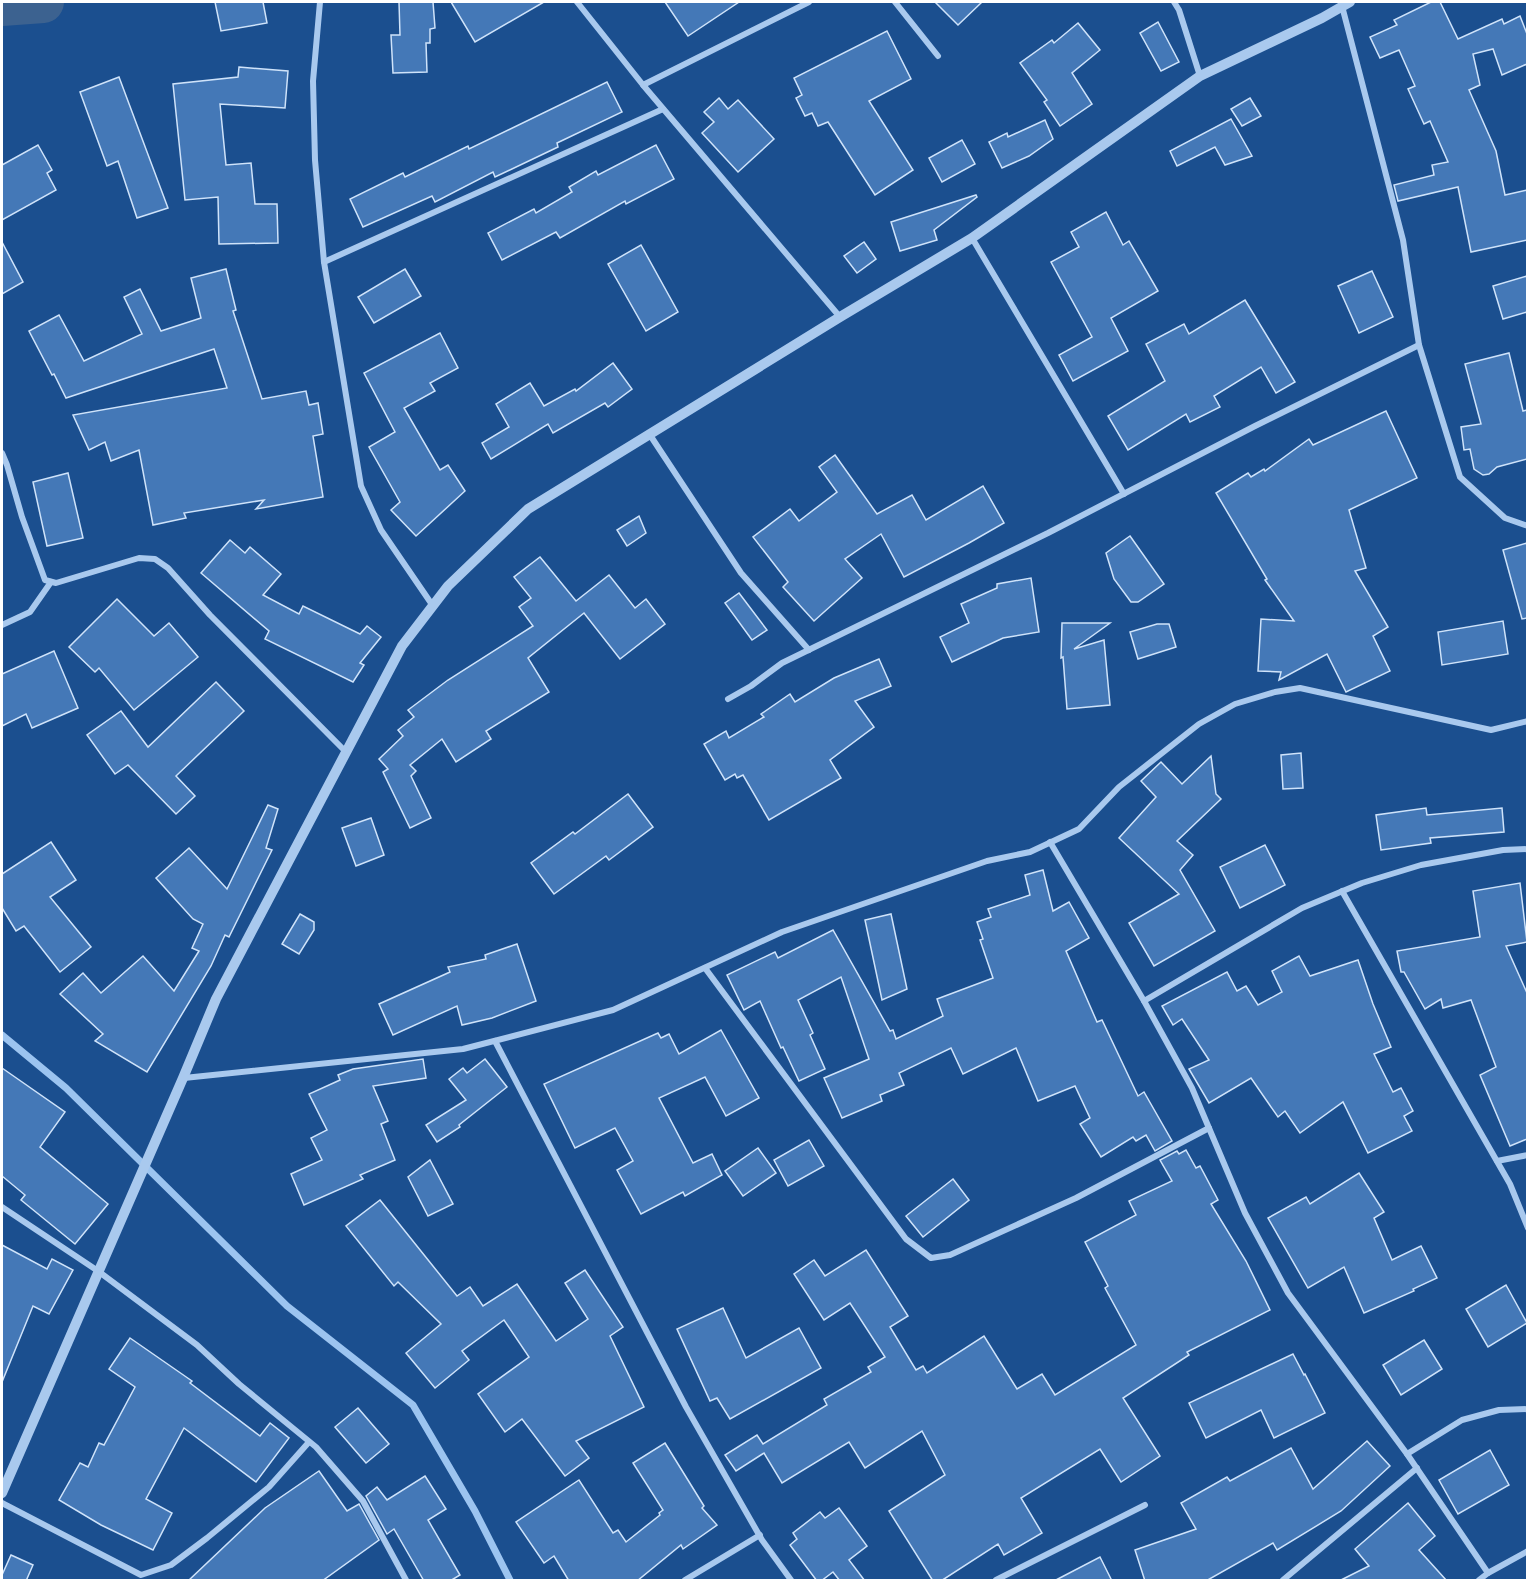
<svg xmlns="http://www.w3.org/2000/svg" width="1529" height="1582" font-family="Arial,sans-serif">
	<rect width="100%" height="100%" fill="#1b4f8f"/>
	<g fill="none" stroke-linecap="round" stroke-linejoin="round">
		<polyline stroke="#9cc4f0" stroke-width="7" points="2,1035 66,1088 287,1306 413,1405 475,1511 510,1580"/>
		<polyline stroke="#3c6290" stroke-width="42" points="2,5 43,2"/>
	</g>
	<g fill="#4478b7" stroke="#cfe3fa" stroke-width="1.5">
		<polygon points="215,2 263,2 267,23 221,31"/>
		<polygon points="399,2 433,2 435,28 430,29 430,43 426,43 427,72 393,73 391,35 400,35"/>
		<polygon points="451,2 544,2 475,42"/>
		<polygon points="665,2 739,2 688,36"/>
		<polygon points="935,2 982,2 958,25"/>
		<polygon points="1431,2 1440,2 1458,39 1502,19 1504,24 1520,16 1527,34 1527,64 1502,75 1493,49 1473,54 1480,85 1469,90 1496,151 1505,195 1527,190 1527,240 1471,252 1458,187 1398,201 1394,185 1434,175 1432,165 1448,162 1430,121 1424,124 1408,89 1415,86 1399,50 1380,58 1370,37 1397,25 1394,20"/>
		<polygon points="1158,22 1179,62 1161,71 1140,33"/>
		<polygon points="1078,23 1100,50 1072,73 1092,104 1060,126 1044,102 1047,100 1020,63 1052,40 1054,43"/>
		<polygon points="887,31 911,79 869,101 913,170 875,195 828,122 818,126 812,113 805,116 796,98 802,95 794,78"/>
		<polygon points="239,67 288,71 285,108 220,104 226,165 251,163 255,204 277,204 278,243 219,244 218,197 185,200 173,84 238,77"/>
		<polygon points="119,77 168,208 137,218 118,161 107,166 80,92"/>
		<polygon points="607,82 622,112 557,143 558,147 495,177 493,172 435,202 432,196 363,227 350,199 403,173 405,177 468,146 469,149"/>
		<polygon points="719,98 728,109 738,100 774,139 738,172 702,133 714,122 704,112"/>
		<polygon points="1250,98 1261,116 1242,126 1231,109"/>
		<polygon points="1231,119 1252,156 1225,165 1215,147 1177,166 1170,151"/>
		<polygon points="1045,120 1053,139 1029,156 1002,168 989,142 1007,133 1008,137"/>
		<polygon points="962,140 975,164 942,182 929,158"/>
		<polygon points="38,145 52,170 47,173 56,190 2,220 2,165"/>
		<polygon points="656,145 674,179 626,204 625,201 560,238 556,232 502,260 488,233 534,209 536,213 572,192 569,187 596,171 598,175"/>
		<polygon points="976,195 977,197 934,230 937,240 900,251 891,222"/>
		<polygon points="1106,212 1123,245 1129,241 1158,291 1111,318 1128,351 1073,381 1059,355 1092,337 1051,262 1079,247 1071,232"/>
		<polygon points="2,242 23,282 2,294"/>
		<polygon points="864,242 876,259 857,273 844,256"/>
		<polygon points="641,245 678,312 646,331 608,264"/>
		<polygon points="226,269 236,310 233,311 262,399 306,391 309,405 318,403 323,434 313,436 323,497 256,509 264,500 184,513 186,518 153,525 139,450 111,461 105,442 89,450 73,415 227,388 214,349 66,398 54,374 52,375 29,331 59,315 84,361 142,334 124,297 140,289 161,331 201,318 191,278"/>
		<polygon points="405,269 421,296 374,323 358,297"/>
		<polygon points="1372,271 1393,317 1359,333 1338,286"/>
		<polygon points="1527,276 1527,312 1503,319 1493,286"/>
		<polygon points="1245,300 1295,382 1276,393 1261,367 1214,396 1220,407 1190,422 1186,414 1128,450 1108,416 1165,381 1146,344 1184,324 1189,334"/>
		<polygon points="440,333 458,368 430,383 435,391 404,408 440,470 448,465 465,491 416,536 391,510 400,502 369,447 395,432 364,373"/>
		<polygon points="1509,353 1523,411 1527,410 1527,459 1497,467 1489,474 1483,475 1474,469 1470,449 1464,450 1461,427 1481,424 1465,364"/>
		<polygon points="613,363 632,389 608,407 605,403 553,433 548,424 491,459 482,443 509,427 496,404 530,383 544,406 575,389 576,391"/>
		<polygon points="1386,411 1417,478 1349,510 1366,568 1355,571 1388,627 1373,636 1390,671 1346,692 1327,654 1279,680 1281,672 1258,671 1261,619 1294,621 1265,580 1267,579 1216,493 1248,473 1251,477 1264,469 1265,471 1309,439 1313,445"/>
		<polygon points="835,455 877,514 912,495 926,520 983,486 1004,523 969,543 904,577 881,534 845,559 862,578 814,621 783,587 788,582 753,537 790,509 799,521 837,492 819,467"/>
		<polygon points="68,473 83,538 47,546 33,482"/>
		<polygon points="639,516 646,533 627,546 617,530"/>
		<polygon points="1130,536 1164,584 1138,602 1131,602 1114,579 1106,553"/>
		<polygon points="230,540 245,553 250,547 281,574 263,595 299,614 303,606 360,634 367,626 381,637 360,663 364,665 353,682 265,639 269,631 201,573"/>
		<polygon points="1527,543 1527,618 1522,619 1503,550"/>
		<polygon points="540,557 576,601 609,575 635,608 646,599 665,624 620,659 584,613 528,658 549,692 486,731 491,739 456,762 442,739 410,765 416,771 411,776 431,818 410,828 383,772 388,769 379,759 403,736 398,730 414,717 408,710 448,680 533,626 519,607 531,598 514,577"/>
		<polygon points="1031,578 1039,632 1003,638 952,662 940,637 969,623 961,604 997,588 997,584"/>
		<polygon points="739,593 767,630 752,640 725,603"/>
		<polygon points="117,599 154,636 169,623 198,657 134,710 99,668 95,672 69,647"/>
		<polygon points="1503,621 1508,654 1442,665 1438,632"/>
		<polygon points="1062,623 1110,623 1074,649 1104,640 1110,705 1067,709 1063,657 1061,658"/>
		<polygon points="1157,624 1169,624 1176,647 1138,659 1130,632"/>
		<polygon points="54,651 78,708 32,728 26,714 2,726 2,674"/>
		<polygon points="879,659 891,686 855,701 874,727 830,760 841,778 769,820 743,775 737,778 735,774 725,780 704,744 726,731 729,738 764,717 761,714 790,694 795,702 834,678"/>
		<polygon points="216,682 244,711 176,776 195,796 176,814 128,765 115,774 87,735 121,711 148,747"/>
		<polygon points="1301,753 1303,788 1283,789 1281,755"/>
		<polygon points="1211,756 1216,794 1221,799 1177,841 1193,855 1180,870 1215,931 1154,966 1129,923 1179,894 1119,838 1156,797 1141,781 1161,762 1182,784"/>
		<polygon points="628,794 653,827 609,860 606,856 554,894 531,863 573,832 575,834"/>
		<polygon points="268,805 278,809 266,848 272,850 229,937 225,935 211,966 147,1072 95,1041 103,1034 60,994 83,973 101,993 143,956 174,991 199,951 192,948 203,924 193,919 156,878 189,848 227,889"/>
		<polygon points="1426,808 1427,815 1502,808 1504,832 1430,838 1431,843 1381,850 1376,815"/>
		<polygon points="371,818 384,855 356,866 342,828"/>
		<polygon points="51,842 76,880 50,897 91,947 60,972 24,926 16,931 2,908 2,874"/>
		<polygon points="1265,845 1285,885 1240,908 1220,867"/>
		<polygon points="1043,870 1053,911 1069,902 1089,938 1066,951 1097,1022 1102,1020 1138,1096 1144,1092 1172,1141 1155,1151 1146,1135 1136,1141 1133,1137 1101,1157 1080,1124 1090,1118 1075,1086 1038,1101 1016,1048 963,1074 951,1048 899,1073 904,1085 880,1095 882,1101 842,1118 824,1078 869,1059 841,977 798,1000 813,1033 810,1035 825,1069 799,1081 783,1047 781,1048 760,1001 744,1010 727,975 775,952 778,958 833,930 890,1031 893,1030 896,1039 943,1016 937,999 993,978 980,940 983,939 977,922 991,917 988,909 1030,895 1025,875"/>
		<polygon points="1520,883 1527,942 1506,946 1527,993 1527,1139 1510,1146 1480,1075 1496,1067 1471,1000 1443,1008 1441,999 1425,1009 1404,972 1401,972 1397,951 1480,937 1473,891"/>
		<polygon points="300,914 314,922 314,930 299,954 282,944"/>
		<polygon points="891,914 907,989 882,1000 865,920"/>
		<polygon points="517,944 536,1001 492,1018 462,1025 457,1006 393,1035 379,1004 450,972 448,967 486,959 485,955"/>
		<polygon points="1299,956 1310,976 1358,960 1373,1004 1391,1047 1374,1054 1393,1092 1401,1088 1413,1111 1404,1116 1412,1131 1368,1153 1343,1102 1300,1133 1285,1111 1278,1117 1251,1078 1209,1103 1189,1069 1209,1060 1182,1019 1173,1025 1162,1006 1227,972 1237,991 1246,986 1258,1005 1282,992 1272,971"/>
		<polygon points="721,1030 759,1098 726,1116 705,1077 659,1098 693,1163 712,1154 722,1175 685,1196 683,1192 641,1214 617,1170 633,1161 615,1128 575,1148 544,1084 658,1033 661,1038 669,1034 679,1054"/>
		<polygon points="423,1059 426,1078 373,1086 388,1121 381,1124 395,1160 360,1175 363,1179 304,1205 291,1174 322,1160 311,1138 327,1130 309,1094 340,1080 338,1075 353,1069"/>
		<polygon points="485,1059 507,1087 459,1125 460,1127 437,1142 426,1125 466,1100 449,1079 463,1068 467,1073"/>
		<polygon points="2,1068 65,1112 40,1147 108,1204 75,1244 21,1200 25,1195 2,1176"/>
		<polygon points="809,1140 824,1166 788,1186 774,1160"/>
		<polygon points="758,1148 776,1173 743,1196 725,1171"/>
		<polygon points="1186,1150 1196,1168 1200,1166 1218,1200 1211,1204 1246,1261 1270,1310 1187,1352 1189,1355 1123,1398 1160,1456 1121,1482 1100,1449 1021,1498 1042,1533 1004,1555 998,1544 941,1581 933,1581 889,1511 945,1475 922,1431 865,1468 849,1442 782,1483 764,1453 736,1471 725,1455 757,1435 763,1444 827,1405 824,1399 871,1372 868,1367 885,1357 850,1303 824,1320 794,1274 814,1260 825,1276 866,1250 908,1316 890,1327 916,1370 923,1366 927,1373 984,1336 1017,1389 1042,1374 1055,1395 1136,1345 1105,1288 1108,1286 1085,1242 1136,1215 1129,1201 1172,1181 1160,1160 1177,1151 1179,1154"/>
		<polygon points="430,1160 453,1204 428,1216 408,1177"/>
		<polygon points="1359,1173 1384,1212 1374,1218 1392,1260 1421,1246 1437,1278 1413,1289 1414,1291 1364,1313 1344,1267 1308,1288 1268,1218 1306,1197 1310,1204"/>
		<polygon points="953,1179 969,1200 923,1237 906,1216"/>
		<polygon points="380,1200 457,1296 470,1287 483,1306 517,1284 556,1341 588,1319 565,1283 585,1270 623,1327 610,1336 644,1407 576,1441 589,1458 565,1476 522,1419 505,1432 478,1394 529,1357 504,1320 462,1351 469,1360 435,1388 406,1353 441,1324 398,1282 394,1286 346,1226"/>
		<polygon points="2,1245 47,1269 52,1259 73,1270 49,1314 33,1306 2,1382"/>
		<polygon points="1506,1285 1527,1323 1488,1347 1466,1309"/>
		<polygon points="723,1308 746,1358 799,1328 821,1368 730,1419 717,1398 710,1401 677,1329"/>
		<polygon points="130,1338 192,1381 190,1383 260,1436 270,1423 289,1438 256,1482 184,1428 146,1499 172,1513 153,1550 101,1525 59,1500 80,1463 88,1467 99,1443 104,1445 135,1387 109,1369"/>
		<polygon points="1424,1340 1442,1369 1401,1395 1383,1365"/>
		<polygon points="1293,1354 1304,1375 1305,1374 1325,1413 1274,1438 1261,1410 1206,1438 1189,1403"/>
		<polygon points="358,1408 389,1444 366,1463 335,1427"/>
		<polygon points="1367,1441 1390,1466 1341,1511 1277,1550 1273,1543 1206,1581 1145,1581 1135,1550 1196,1529 1181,1503 1227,1477 1230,1481 1291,1448 1313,1489"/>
		<polygon points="665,1443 704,1506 702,1508 717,1525 683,1549 681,1545 637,1581 569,1581 554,1556 544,1563 516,1522 579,1480 613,1533 618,1530 626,1542 660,1515 659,1513 663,1510 633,1463"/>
		<polygon points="1490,1450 1509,1485 1458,1514 1439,1480"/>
		<polygon points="319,1471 347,1511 359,1504 379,1540 322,1581 188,1581 265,1508"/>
		<polygon points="425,1476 446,1509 428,1520 460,1575 450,1581 424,1581 394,1529 387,1534 366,1496 377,1487 387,1500"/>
		<polygon points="1408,1503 1435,1536 1419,1550 1447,1581 1339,1581 1369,1566 1355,1549"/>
		<polygon points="839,1508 867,1546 849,1560 865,1581 840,1581 833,1572 821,1581 817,1581 790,1545 797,1539 793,1533 820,1512 825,1518"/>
		<polygon points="11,1555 33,1565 26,1581 2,1581 2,1575"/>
		<polygon points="1100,1557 1112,1581 1054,1581"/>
	</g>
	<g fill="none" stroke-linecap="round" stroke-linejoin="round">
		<g stroke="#a9c9ee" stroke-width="6">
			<polyline points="320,2 313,81 315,160 324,262 361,486 381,530 433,606"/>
			<polyline points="577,2 643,85 840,317"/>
			<polyline points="895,2 938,56"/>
			<polyline points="1174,2 1179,10 1200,76"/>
			<polyline points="1342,6 1403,240 1419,345 1460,477 1505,518 1528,526"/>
			<polyline points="643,85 809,2"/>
			<polyline points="972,238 1124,494"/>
			<polyline points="324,262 663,109"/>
			<polyline points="650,435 741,573 809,650"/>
			<polyline points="2,453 7,465 22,517 45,580 56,583 139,558 155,559 168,568 210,615 346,752"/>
			<polyline points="2,625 30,612 51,582"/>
			<polyline points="728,699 751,686 782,663 1048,533 1255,426 1419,345"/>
			<polyline points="1050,842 1144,1001 1192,1088 1245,1213 1288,1293 1407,1454 1488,1573"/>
			<polyline points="1342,891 1510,1184 1528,1228"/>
			<polyline points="705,968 906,1239 931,1258 950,1255 1076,1198 1209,1128"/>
			<polyline points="1144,1001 1302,908 1362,883 1421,865 1503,850 1528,849"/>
			<polyline points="495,1041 686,1407 762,1540 791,1580"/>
			<polyline points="184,1078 463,1049 613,1010 782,932 987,861 1030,852 1079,829 1119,787 1199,724 1235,704 1275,692 1300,688 1491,730 1528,721"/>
			<polyline points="1497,1161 1528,1155"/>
			<polyline points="2,1207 98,1271 197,1345 239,1384 316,1447 363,1501 406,1580"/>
			<polyline points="1407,1454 1462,1420 1499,1410 1528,1409"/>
			<polyline points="2,1503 141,1575 171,1565 207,1538 269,1487 309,1442"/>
			<polyline points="685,1580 760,1535"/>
			<polyline points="996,1580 1145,1505"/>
			<polyline points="1283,1580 1417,1468"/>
			<polyline points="1479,1580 1488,1573 1528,1551"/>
		</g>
		<polyline stroke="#a9c9ee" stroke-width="10" points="2,1493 183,1078 216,999 402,646 448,586 528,509 840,317 972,238 1200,76 1322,18 1350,2"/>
	</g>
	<rect width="1529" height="1582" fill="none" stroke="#ffffff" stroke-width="6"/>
</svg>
